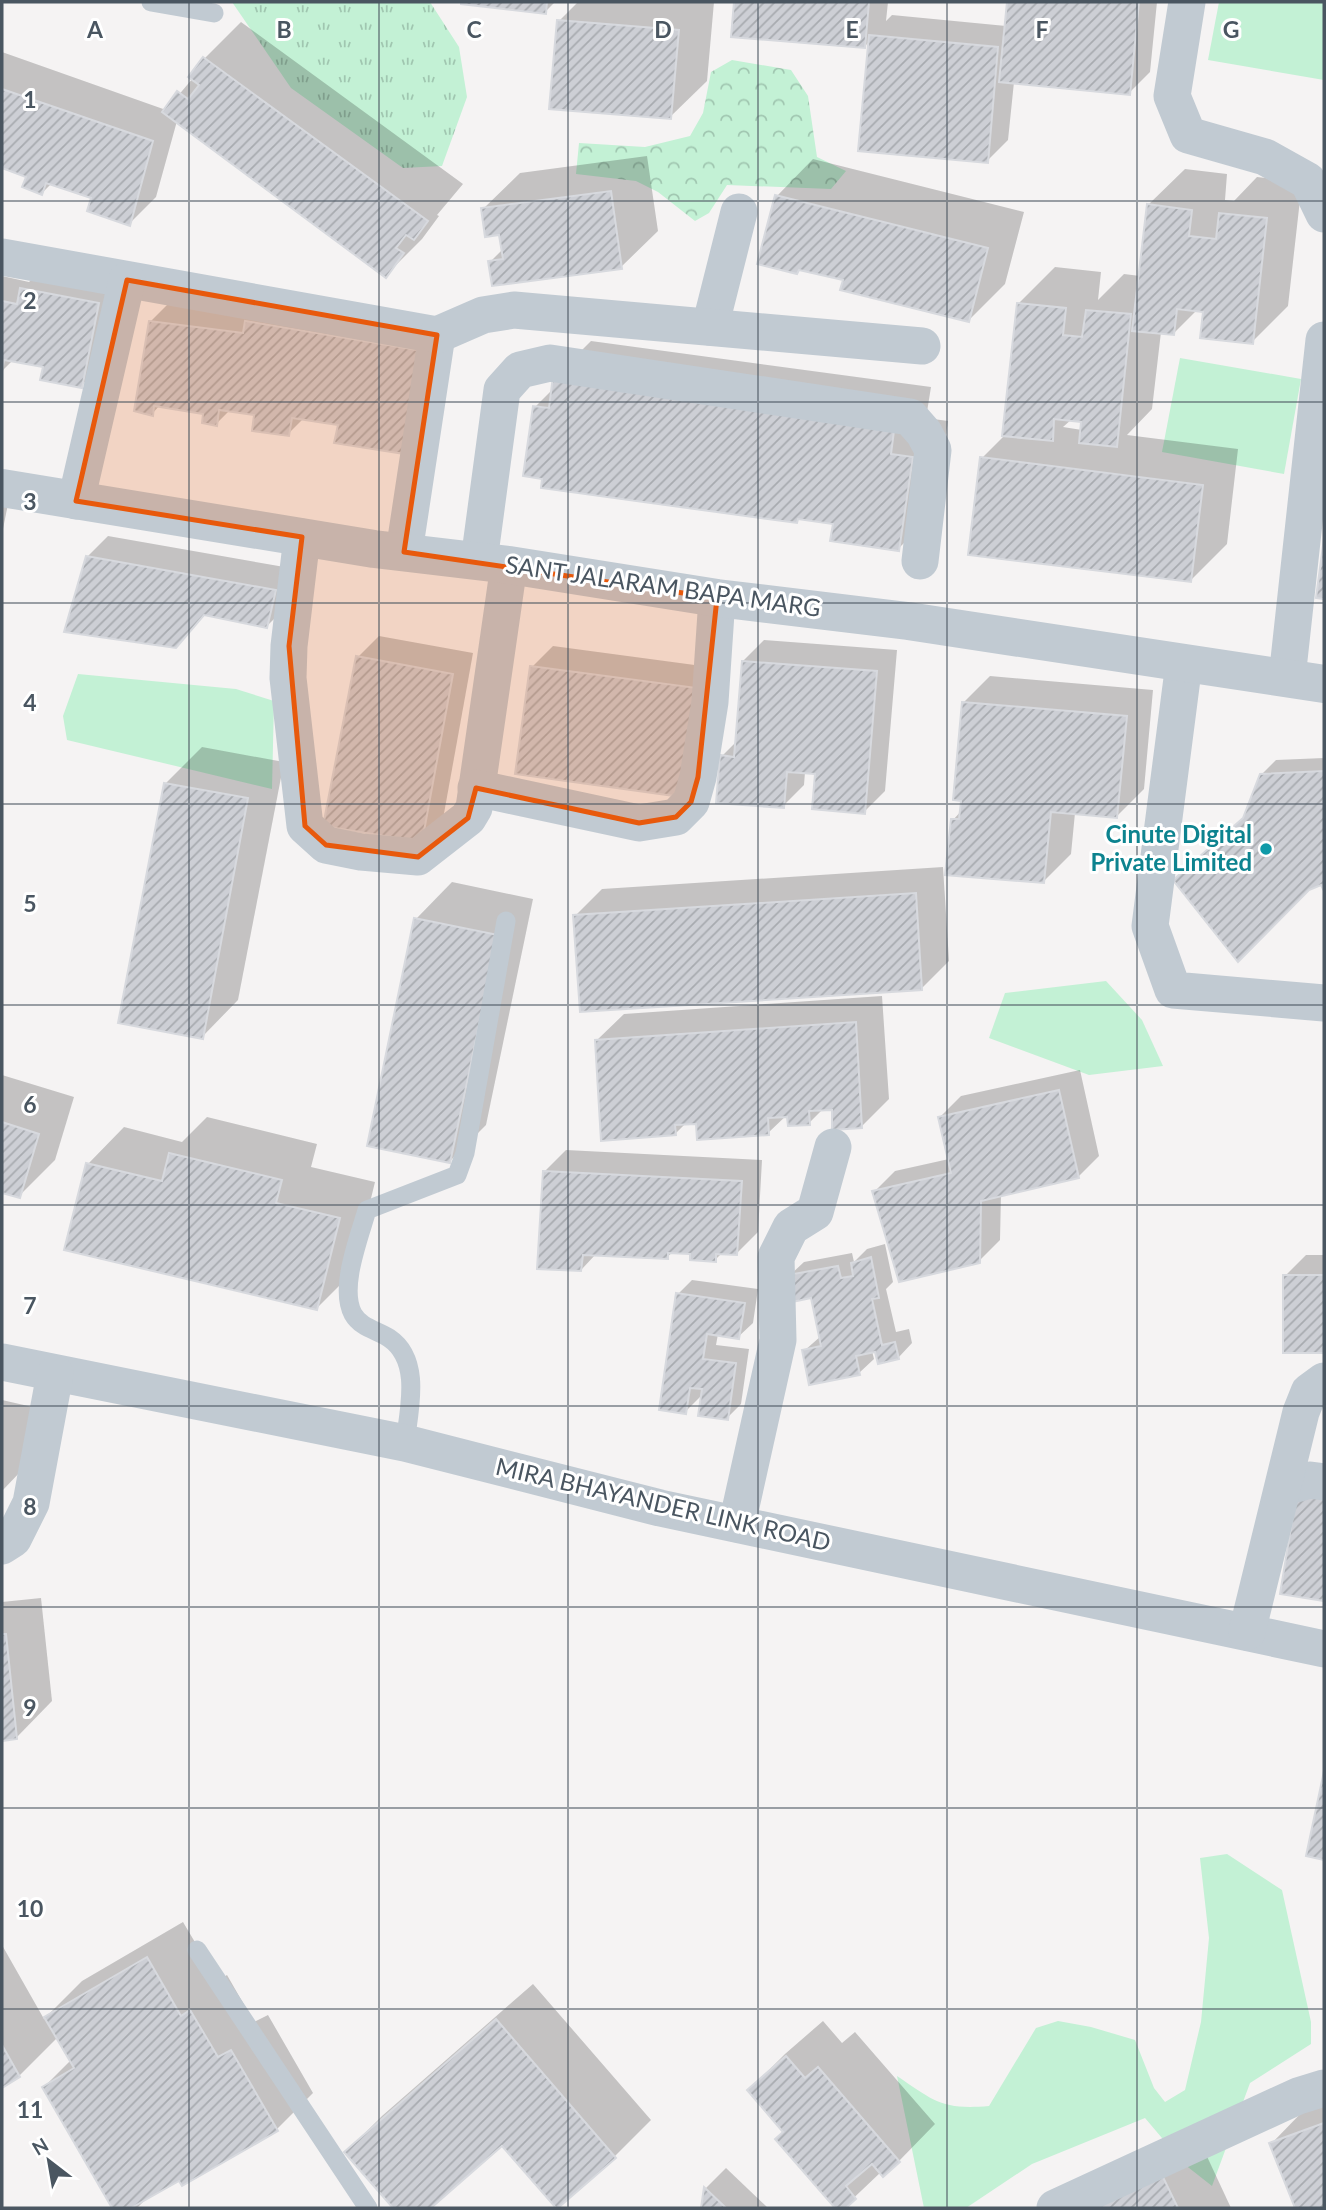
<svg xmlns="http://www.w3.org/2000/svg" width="1326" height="2210" font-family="Lato,sans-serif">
	<defs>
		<pattern id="grass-tufts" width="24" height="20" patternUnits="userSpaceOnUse" patternTransform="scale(1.75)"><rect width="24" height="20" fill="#c3f1d5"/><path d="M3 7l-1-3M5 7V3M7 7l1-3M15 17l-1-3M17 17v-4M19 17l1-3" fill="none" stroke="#a0c6b0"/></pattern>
		<pattern id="forest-crowns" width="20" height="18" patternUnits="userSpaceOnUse" patternTransform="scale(1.75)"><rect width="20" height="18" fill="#c3f1d5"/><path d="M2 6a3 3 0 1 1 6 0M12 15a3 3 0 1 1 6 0" fill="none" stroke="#a0c6b0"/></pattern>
		<pattern id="building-hatch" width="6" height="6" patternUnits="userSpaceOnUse" patternTransform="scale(1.75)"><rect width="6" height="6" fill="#cdcfd5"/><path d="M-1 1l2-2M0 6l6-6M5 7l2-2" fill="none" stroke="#a8abb0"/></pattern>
	</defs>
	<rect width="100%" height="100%" fill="#f5f3f3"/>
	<polygon fill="url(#grass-tufts)" points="232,2 430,2 459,47 467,97 442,166 403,168 291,88"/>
	<polygon fill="url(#forest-crowns)" points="732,60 791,70 808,96 817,157 846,171 831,189 727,185 709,213 695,221 658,192 636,181 576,174 579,143 645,147 690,136 703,113 711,72"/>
	<g fill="#c3f1d5">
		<polygon points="1219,2 1324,2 1324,80 1208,60"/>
		<polygon points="1180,358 1301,379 1284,474 1162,452"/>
		<polygon points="78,674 236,689 274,701 272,789 67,740 63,716"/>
		<polygon points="1106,981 1142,1020 1163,1066 1089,1075 989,1038 1005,993"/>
		<path d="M1227,1854L1282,1890L1311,2022V2044L1250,2083L1212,2186L1184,2164L1145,2118L1032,2164L966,2208H924L897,2076C934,2101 942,2110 989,2106L1036,2028L1058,2021L1091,2027L1135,2040L1154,2088L1165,2102L1185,2090L1201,2022L1209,1938L1200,1858Z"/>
	</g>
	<g fill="#0003" fill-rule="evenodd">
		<polygon points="463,2 555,2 545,12"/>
		<polygon points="578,2 714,2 707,81 670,117 559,21"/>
		<polygon points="736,2 888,2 886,21 892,15 1006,26 1008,2 1157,2 1150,72 1129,93 1014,82 1008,140 987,161 870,41 865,46 733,36"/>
		<polygon points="241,22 463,184 437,215 439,216 422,239 386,275 177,121 156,197 129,224 93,197 52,183 42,193 28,176 2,166 2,52 166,110 193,78 191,77 205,58"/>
		<polygon points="647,156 658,231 621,267 490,262 503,249 500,233 483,209 520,173"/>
		<polygon points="813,159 1024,212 1005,284 969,320 845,279 801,268 797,272 777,196"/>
		<path d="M1185,169L1227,174L1225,200L1234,201L1257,177L1302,182L1288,306L1252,342L1205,311L1197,310L1174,333L1161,332L1152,409L1127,435L1238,449L1227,544L1190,581L982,458L1004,436L1018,304L1055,267L1101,272L1098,300L1124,274L1140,276L1148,205ZM1072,419L1083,420L1082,430L1063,427Z"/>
		<polygon points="43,268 119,283 102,365 81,386 45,365 13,360 2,371 2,276 29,282"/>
		<polygon points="178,294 449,325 340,423 304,418 288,434 257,414 230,410 216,424 205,412 160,405 152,414 151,321"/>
		<polygon points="591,341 931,387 926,418 948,421 935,512 898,549 835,522 800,518 796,521 544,477 535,407 553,389 555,377"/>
		<polygon points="2,487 11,489 2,534"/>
		<polygon points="108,536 296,569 288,605 267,626 206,614 175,646 87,557"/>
		<polygon points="379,636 473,653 443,819 422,840 358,657"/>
		<polygon points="764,640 897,650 885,791 864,812 816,773 805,772 804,785 783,806 722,756 737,741 743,661"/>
		<polygon points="553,646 717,668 702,774 532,667"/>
		<polygon points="990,676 1153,690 1144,789 1117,816 1075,813 1071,854 1044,881 953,820 962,810 963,799 963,703"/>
		<polygon points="202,747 284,762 238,1000 202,1037 166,783"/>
		<polygon points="1324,758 1324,888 1246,816 1261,775 1276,760"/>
		<polygon points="943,867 949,961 922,988 575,916 602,889"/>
		<polygon points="452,882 533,899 486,1125 450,1161 416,919"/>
		<polygon points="882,996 889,1099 862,1126 833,1108 824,1108 809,1123 789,1113 768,1133 698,1122 686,1123 675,1134 596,1041 624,1014"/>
		<polygon points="1080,1070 1099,1156 1078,1177 1001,1194 1000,1240 979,1261 874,1192 895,1171 949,1159 940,1117 961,1096"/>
		<polygon points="2,1075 74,1097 55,1160 19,1196 2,1191"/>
		<polygon points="207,1117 317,1144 311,1167 375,1182 353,1272 317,1308 88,1164 124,1127 182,1142"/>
		<polygon points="566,1150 762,1160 758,1232 737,1253 723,1252 715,1260 692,1253 673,1252 667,1257 596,1254 581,1270 545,1171"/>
		<polygon points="885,1244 893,1282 886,1289 896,1332 909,1329 912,1343 898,1358 876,1350 872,1351 874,1359 859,1373 804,1351 821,1336 813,1296 789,1276 804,1262 852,1253 854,1262 867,1249"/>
		<polygon points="1306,1255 1324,1255 1324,1351 1285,1351 1285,1276"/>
		<polygon points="692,1280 758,1289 753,1323 738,1337 718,1334 716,1345 749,1349 741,1404 727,1418 703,1394 685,1412 678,1294"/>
		<polygon points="2,1400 37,1408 22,1470 2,1491"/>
		<polygon points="1324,1467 1324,1599 1282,1592"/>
		<polygon points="41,1598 52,1701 16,1738 2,1739 2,1602"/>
		<polygon points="183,1922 218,1981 227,1975 254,2022 268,2015 313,2093 277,2129 180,2178 150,2195 137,2208 114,2208 44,2087 71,2060 58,2037 19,2076 2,2086 2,1945 44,2019 82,1981"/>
		<polygon points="533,1984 651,2120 615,2156 557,2207 502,2144 428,2208 395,2208 346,2152 382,2116"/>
		<polygon points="823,2021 842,2043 855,2032 935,2124 899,2161 881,2172 843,2208 837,2208 778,2139 785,2132 749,2090 785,2054"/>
		<polygon points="1324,2101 1324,2208 1297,2208 1271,2144 1307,2107"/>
		<polygon points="1197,2135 1231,2208 1054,2208"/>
		<polygon points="726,2168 768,2208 702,2208 706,2188"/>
	</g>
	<g fill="url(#building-hatch)" stroke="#d7d9de" stroke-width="2">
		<polygon points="461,2 547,2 546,14 461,4"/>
		<polygon points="734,2 869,2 865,48 731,37"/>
		<polygon points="1007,2 1139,2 1130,95 999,82"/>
		<polygon points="557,20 679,30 671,119 549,109"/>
		<polygon points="869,35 998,47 988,163 858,151"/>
		<polygon points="203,57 428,221 414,240 406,235 396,248 404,253 386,278 162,112 177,91 188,99 199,85 188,77"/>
		<polygon points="2,89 153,141 130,226 87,211 91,198 46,183 42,195 22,187 26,177 2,168"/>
		<polygon points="611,191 622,269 492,286 488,261 503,259 499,235 485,237 481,208"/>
		<polygon points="775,195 988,248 969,322 840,290 843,280 799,270 797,274 757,264"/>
		<polygon points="1147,204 1192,210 1189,236 1216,239 1219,213 1267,218 1253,344 1200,338 1203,312 1177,309 1174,335 1132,331"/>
		<polygon points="20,288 99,303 82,388 40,380 43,367 4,360 2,372 2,301 17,304"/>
		<polygon points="1017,303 1066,308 1063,335 1082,337 1086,310 1131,314 1117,447 1079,443 1081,422 1054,419 1053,441 1002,436"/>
		<polygon points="149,321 243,333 245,321 423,351 411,455 334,443 338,425 292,418 289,436 252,431 254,415 219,410 217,426 202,423 203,414 154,406 153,416 134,411"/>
		<polygon points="553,376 895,423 891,454 913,457 899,551 830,541 833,524 798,519 797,523 541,488 542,479 523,476 533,406 549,408"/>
		<polygon points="980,457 1203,485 1191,582 968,555"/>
		<polygon points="1324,538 1324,599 1316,598"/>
		<polygon points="86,556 276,590 267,628 204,615 176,648 64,632"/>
		<polygon points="356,656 453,674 422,842 323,826"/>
		<polygon points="742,661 877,671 865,814 812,809 815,774 787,772 784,808 716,803 720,755 734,757"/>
		<polygon points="530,666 697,688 682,797 515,774"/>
		<polygon points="962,702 1127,716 1117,818 1051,812 1044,883 945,875 951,819 959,819 961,801 953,800"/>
		<polygon points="1324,771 1324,891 1321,885 1309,890 1238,962 1173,880 1243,818 1260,774"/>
		<polygon points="164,783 248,798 203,1039 118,1023"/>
		<polygon points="916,893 922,990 580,1012 573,915"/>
		<polygon points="414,918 498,935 450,1163 367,1146"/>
		<polygon points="856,1022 862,1128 832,1130 832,1110 809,1111 810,1125 788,1126 787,1117 768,1118 769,1135 697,1140 696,1124 675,1125 676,1135 601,1141 595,1040"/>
		<polygon points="1059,1090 1079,1178 981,1201 980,1263 899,1282 872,1191 951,1173 938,1117"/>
		<polygon points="2,1122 39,1134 20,1198 2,1193"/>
		<polygon points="169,1153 282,1180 276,1203 340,1218 317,1310 64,1250 86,1163 162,1181"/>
		<polygon points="543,1171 742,1181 737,1255 716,1254 716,1262 690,1260 690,1254 668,1253 668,1259 583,1255 581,1271 537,1269"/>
		<polygon points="871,1257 879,1298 872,1299 882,1345 895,1342 899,1359 878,1364 875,1352 856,1356 860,1375 809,1385 802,1350 821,1346 811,1298 792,1302 788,1275 838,1266 841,1278 853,1276 851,1263"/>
		<rect x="1283" y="1275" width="41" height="78"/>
		<polygon points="676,1293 745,1303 739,1339 707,1334 703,1359 736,1363 728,1420 698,1416 702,1389 690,1388 686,1414 659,1410"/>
		<polygon points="1297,1491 1324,1495 1324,1601 1280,1594"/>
		<polygon points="2,1634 6,1634 17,1739 2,1741"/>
		<polygon points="1324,1771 1324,1860 1306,1856"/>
		<polygon points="147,1957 181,2016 190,2010 218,2057 231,2050 278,2131 182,2186 179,2181 131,2208 112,2208 42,2087 74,2068 44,2017"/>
		<polygon points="496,2019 616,2158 558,2208 556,2208 502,2146 431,2208 393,2208 344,2152"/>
		<polygon points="2,2045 20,2077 2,2088"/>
		<polygon points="786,2056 805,2078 818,2067 900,2162 883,2177 872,2164 846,2186 856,2199 846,2208 835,2208 775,2139 783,2132 747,2090"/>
		<polygon points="1324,2123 1324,2208 1295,2208 1269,2143"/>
		<polygon points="1160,2171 1178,2208 1079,2208"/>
		<polygon points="704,2187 726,2208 701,2208"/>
	</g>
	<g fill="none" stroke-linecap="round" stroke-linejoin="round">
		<g stroke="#c1cad2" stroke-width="19">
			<polyline points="151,2 214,13"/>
			<path d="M405,1443C409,1410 422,1360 389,1338C377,1330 361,1328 353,1314C339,1288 359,1238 367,1210L457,1175L465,1153L506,921"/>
			<polyline points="197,1950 368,2208"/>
		</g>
		<g stroke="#c1cad2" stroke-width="37">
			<polyline points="1187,2 1172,96 1188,135 1265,157 1308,181 1324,214"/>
			<polyline points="2,257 437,335 404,552"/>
			<polyline points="710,327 739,212"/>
			<polyline points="437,335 483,315 514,310 922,346"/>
			<polyline points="76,501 127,280"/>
			<polyline points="302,537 289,646 288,678 305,826 326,845 361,852 418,857 468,818 474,808 509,565"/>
			<polyline points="479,561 502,390 520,370 550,363 910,417 924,433 933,450 920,561"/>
			<polyline points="1184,663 1150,926 1173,990 1324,1003"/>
			<polyline points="1287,678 1324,340"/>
			<polyline points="476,788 639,823 676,817 691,802 698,777 710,702 717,598"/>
			<polyline points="2,1362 405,1443 660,1508 1324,1649"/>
			<polyline points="1296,1484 1310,1480 1324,1482"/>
			<polyline points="737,1524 778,1340 776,1257 791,1227 815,1212 833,1147"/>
			<polyline points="2,1546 13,1539 31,1503 55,1374"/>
			<polyline points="1247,1632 1301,1412 1309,1392 1324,1381"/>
			<polyline points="1055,2208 1298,2096 1324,2088"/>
		</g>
		<polyline stroke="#c1cad2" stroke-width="38" points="2,488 374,549 509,565 717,598 908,621 1324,684"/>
	</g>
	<path fill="#e8590c" fill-opacity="0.2" stroke="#e8590c" stroke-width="5" stroke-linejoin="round" d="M127,280L437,335L404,552L717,598L698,777L691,802L676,817L639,823L476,788L468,818L418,857L326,845L305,826L289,646L302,537L76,501Z"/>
	<path fill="none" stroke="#4a5661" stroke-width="2" stroke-opacity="0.55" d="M189,2V2208M379,2V2208M568,2V2208M758,2V2208M947,2V2208M1137,2V2208M2,201H1324M2,402H1324M2,603H1324M2,804H1324M2,1005H1324M2,1205H1324M2,1406H1324M2,1607H1324M2,1808H1324M2,2009H1324"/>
	<circle fill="#0f9aa8" stroke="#fff" stroke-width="2.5" cx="1266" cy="849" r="7"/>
	<g text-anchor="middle" stroke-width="6" stroke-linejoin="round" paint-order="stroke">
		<g font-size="24" fill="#4a5661" stroke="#fff">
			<text transform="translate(663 587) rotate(8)" y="8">SANT JALARAM BAPA MARG</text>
			<text transform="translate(663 1505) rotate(13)" y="8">MIRA BHAYANDER LINK ROAD</text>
		</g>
		<g font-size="24" font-weight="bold" fill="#0d838f" stroke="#fff" text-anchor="end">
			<text x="1252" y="843">Cinute Digital<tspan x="1252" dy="28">Private Limited</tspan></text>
		</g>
	</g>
	<g font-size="23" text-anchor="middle" font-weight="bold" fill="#4a5661" stroke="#fff" stroke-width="6" stroke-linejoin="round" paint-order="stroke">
		<text x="95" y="38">A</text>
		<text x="284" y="38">B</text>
		<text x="474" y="38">C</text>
		<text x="663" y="38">D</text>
		<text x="852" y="38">E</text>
		<text x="1042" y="38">F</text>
		<text x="1231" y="38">G</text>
		<text x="30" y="108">1</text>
		<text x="30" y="309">2</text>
		<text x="30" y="510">3</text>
		<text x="30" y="711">4</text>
		<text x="30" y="912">5</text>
		<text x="30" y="1113">6</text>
		<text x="30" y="1314">7</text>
		<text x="30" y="1515">8</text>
		<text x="30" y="1716">9</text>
		<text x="30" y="1917">10</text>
		<text x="30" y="2118">11</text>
	</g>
	<rect width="1326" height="2210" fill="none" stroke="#4a5661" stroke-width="7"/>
	<g transform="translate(49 2161) rotate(329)" stroke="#ffffff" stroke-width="5" paint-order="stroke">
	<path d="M0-5L12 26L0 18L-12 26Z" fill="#4a5661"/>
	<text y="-10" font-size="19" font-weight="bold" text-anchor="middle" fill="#4a5661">N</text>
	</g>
</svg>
